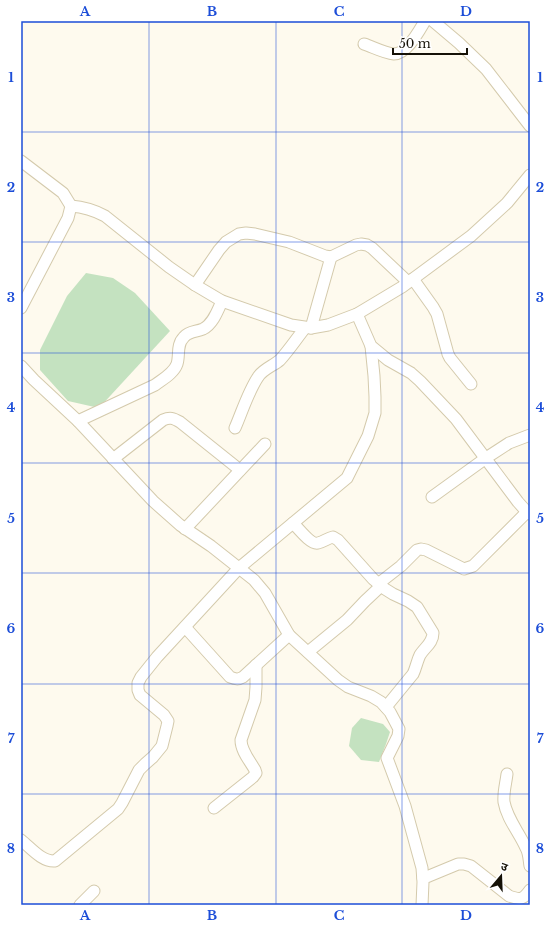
<svg xmlns="http://www.w3.org/2000/svg" width="551" height="926" font-family="'Libre Baskerville','Noto Sans Devanagari',serif">
	<rect width="100%" height="100%" fill="#fefaee"/>
	<g fill="#c4e2c0">
		<polygon points="86,273 113,278 135,293 170,331 99,408 68,401 40,370 40,350 67,296"/>
		<polygon points="361,718 383,724 390,732 386,744 379,762 361,760 349,746 352,728"/>
	</g>
	<g fill="none" stroke-linecap="round" stroke-linejoin="round">
		<defs>
			<g id="minor">
				<polyline points="433,21 459,43 486,69 530,126"/>
				<path d="M364,44C373,47 384,53 394,54C407,54 419,31 425,21"/>
				<polyline points="21,161 63,193 71,206 68,218 21,308"/>
				<path d="M71,206C84,207 94,210 105,216L169,267L195,285L222,301L291,325L311,328L328,325L357,314L402,287L471,236L507,203L530,175"/>
				<polyline points="413,279 433,307 437,314 448,354 450,358 471,384"/>
				<polyline points="195,285 219,250 226,242 239,234 246,233 255,234 289,242 325,256 331,257 356,245 361,244 367,245 372,248 408,282"/>
				<polyline points="357,314 371,346 388,360 411,373 420,381 456,419 518,502 527,512 530,514"/>
				<polyline points="311,328 331,257"/>
				<polyline points="21,366 34,380 78,421 153,501 180,525 211,546 254,580 265,593 289,635 338,680 348,687 371,696 381,702 390,712 399,729 398,736 387,758 405,806 422,868 423,882 422,905"/>
				<path d="M78,421L155,385C163,379 174,373 177,364C180,355 176,345 184,337C189,331 196,332 203,329C213,324 218,310 222,301"/>
				<path d="M235,428C242,412 248,392 258,377C263,369 273,366 280,360C289,350 297,338 305,328"/>
				<path d="M113,459L163,420C170,417 173,418 180,422L240,470"/>
				<polyline points="432,497 486,458 509,443 530,435"/>
				<path d="M293,523C298,528 311,545 318,543C323,542 328,538 333,537L338,540L373,579L385,589L393,594L408,601L417,607L433,633C433,643 425,647 420,655C417,661 416,668 413,674L386,707"/>
				<polyline points="185,529 265,444"/>
				<polyline points="378,584 401,566 417,550 421,549 426,550 464,569 473,566 527,512"/>
				<path d="M185,627L230,677C235,679 238,680 243,677L289,635"/>
				<polyline points="308,652 347,620 365,601 381,586"/>
				<path d="M507,774C506,783 503,793 504,802C507,819 519,832 526,848C529,853 529,860 530,866"/>
				<path d="M214,808L253,777L256,773L255,770C250,761 241,751 241,740L255,700L256,687V665"/>
				<path d="M21,840C31,848 42,862 55,861L118,809L122,803L139,770L145,764L153,757L162,746L167,726L168,721L164,715L140,695L138,690V683L141,677L157,657L239,568L347,478L368,436L375,413V397L374,376L371,346"/>
				<path d="M423,878L429,876L458,864H464L471,866L509,896C520,900 523,900 530,890"/>
				<polyline points="80,905 94,891"/>
			</g>
		</defs>
		<use href="#minor" stroke="#d4caac" stroke-width="13"/>
		<use href="#minor" stroke="#fff" stroke-width="11"/>
	</g>
	<path fill="none" stroke="#1d4ed8" stroke-width="1" stroke-opacity="0.55" d="M149,21V905M276,21V905M402,21V905M21,132H530M21,242H530M21,353H530M21,463H530M21,573H530M21,684H530M21,794H530"/>
	<rect width="551" height="926" fill="none" stroke="#ffffff" stroke-width="44"/>
	<g transform="translate(501 876) rotate(19)" stroke="#ffffff" stroke-width="3" paint-order="stroke">
	<path d="M0-3L7 15L0 10L-7 15Z" fill="#151107"/>
	<text y="-6" font-size="11" font-weight="bold" text-anchor="middle" fill="#151107">उ</text>
	</g>
	<path d="M393 48v6h74v-6" fill="none" stroke="#151107" stroke-width="2"/>
	<text x="399" y="48" font-size="12" fill="#151107" stroke="#ffffff" stroke-width="3" paint-order="stroke">50 m</text>
	<rect x="22" y="22" width="507" height="882" fill="none" stroke="#1d4ed8" stroke-width="1.5"/>
	<g font-size="13" text-anchor="middle" font-weight="bold" fill="#1d4ed8">
		<text x="85" y="16">A</text>
		<text x="212" y="16">B</text>
		<text x="339" y="16">C</text>
		<text x="466" y="16">D</text>
		<text x="11" y="82">1</text>
		<text x="540" y="82">1</text>
		<text x="11" y="192">2</text>
		<text x="540" y="192">2</text>
		<text x="11" y="302">3</text>
		<text x="540" y="302">3</text>
		<text x="11" y="412">4</text>
		<text x="540" y="412">4</text>
		<text x="11" y="523">5</text>
		<text x="540" y="523">5</text>
		<text x="11" y="633">6</text>
		<text x="540" y="633">6</text>
		<text x="11" y="743">7</text>
		<text x="540" y="743">7</text>
		<text x="11" y="853">8</text>
		<text x="540" y="853">8</text>
		<text x="85" y="920">A</text>
		<text x="212" y="920">B</text>
		<text x="339" y="920">C</text>
		<text x="466" y="920">D</text>
	</g>
</svg>
